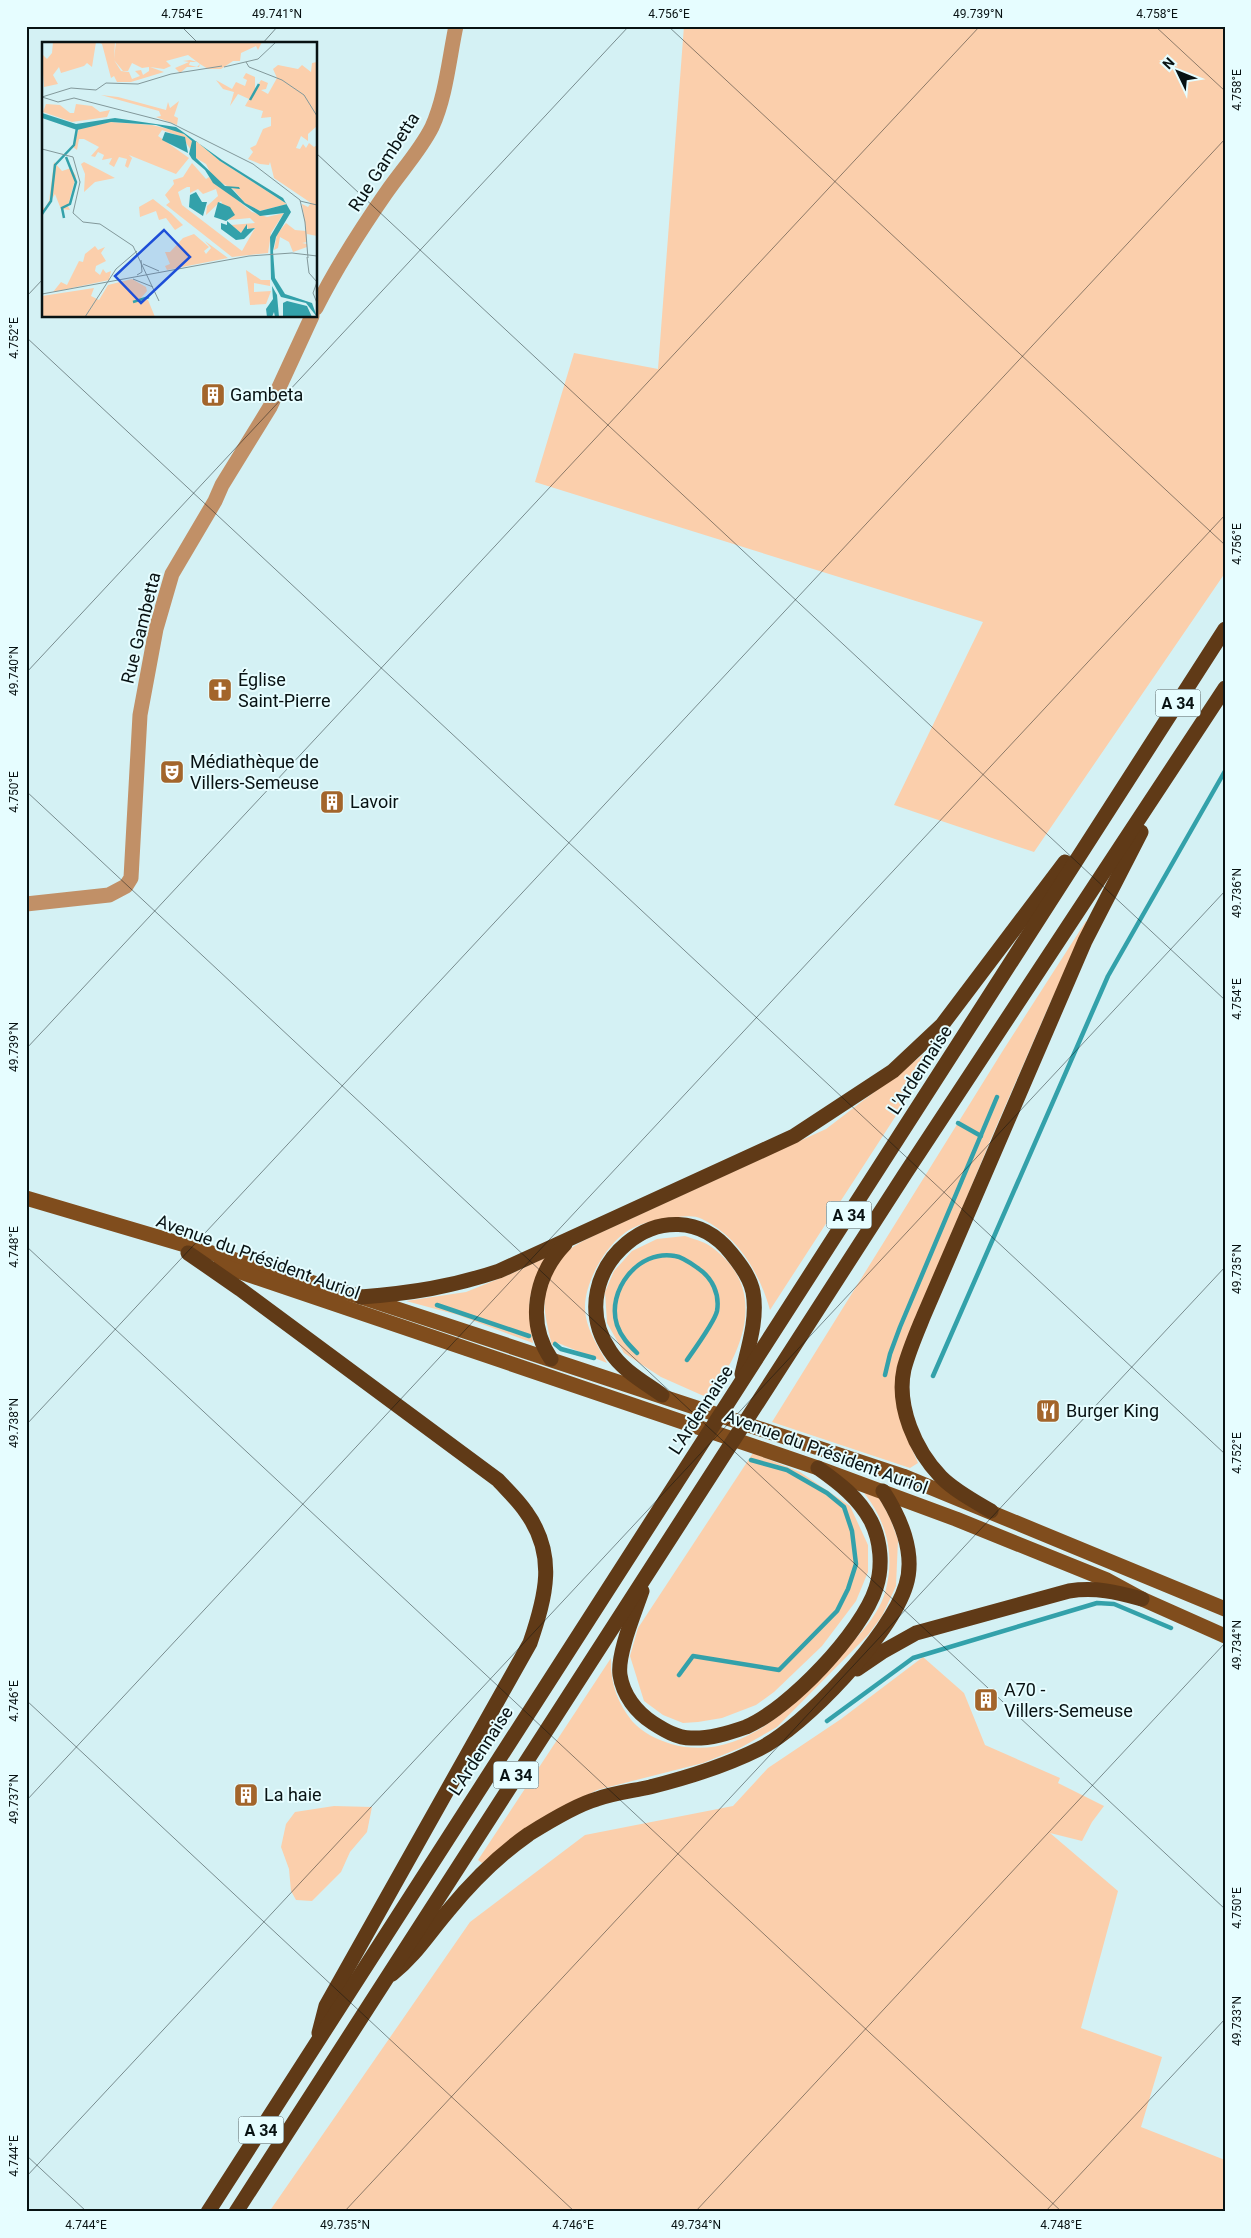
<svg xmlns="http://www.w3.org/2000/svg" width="1251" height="2238" font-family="Roboto,sans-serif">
	<rect width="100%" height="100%" fill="#d4f1f4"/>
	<g fill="#fbcfac">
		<polygon points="684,26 1225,26 1225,573 1034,852 894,805 983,622 535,482 574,353 658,369"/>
		<polygon points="1086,921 1088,924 1050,1003 990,1141 902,1354 908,1440 918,1463 910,1468 772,1422 1002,1052"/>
		<path d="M924,1054L928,1056L923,1074L770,1310C760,1274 738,1236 702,1219C693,1214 678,1217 668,1218C657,1220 645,1222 635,1227C609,1238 585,1280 585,1307C585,1328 598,1346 607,1363L558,1343L552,1345C543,1310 537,1283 565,1254C572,1246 585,1240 595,1235L826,1129Z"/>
		<path d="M685,1236C693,1239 703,1241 710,1246C753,1276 753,1319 731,1362C724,1374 714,1385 706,1397L661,1377L624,1353L607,1323L605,1292L614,1271L632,1251L657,1239Z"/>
		<path d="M551,1255C526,1293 527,1299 533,1343L458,1315L406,1301L466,1292L513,1273Z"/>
		<polygon points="753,1453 800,1472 850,1506 868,1545 868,1572 856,1601 822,1646 774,1692 756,1705 722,1718 698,1722 683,1723 663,1715 644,1701 630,1656 638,1628"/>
		<path d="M864,1493L878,1496L890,1518L898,1540L896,1586L882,1616L868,1635L777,1727L740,1748L703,1763L597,1790L559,1809L482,1863L478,1860L611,1658C610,1683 617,1702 632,1721C643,1733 656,1739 671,1744C741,1764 800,1702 842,1654C859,1635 880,1614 886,1589C895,1554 886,1520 864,1493Z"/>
		<polygon points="923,1657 964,1693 985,1745 1060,1778 1058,1783 1104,1806 1092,1822 1082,1841 1050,1833 1118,1891 1081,2028 1162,2057 1141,2127 1225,2160 1225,2212 269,2212 470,1922 585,1835 733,1806 768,1768 841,1719"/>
		<polygon points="334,1806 372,1807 367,1832 350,1852 341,1872 312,1901 296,1900 291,1891 289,1869 281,1847 286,1824 295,1812"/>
	</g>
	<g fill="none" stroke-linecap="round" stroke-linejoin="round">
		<g stroke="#33a1aa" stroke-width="4.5">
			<polyline points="958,1123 981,1136"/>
			<polyline points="437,1305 529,1336"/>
			<polyline points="555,1344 561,1349 594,1358"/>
			<path d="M637,1353C629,1345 621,1337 617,1325C606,1291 638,1249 675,1256C683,1257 692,1264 699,1269C712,1278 720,1294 717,1311C715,1321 694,1350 687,1360"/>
			<polyline points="885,1375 890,1354 900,1327 997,1097"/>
			<polyline points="933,1376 1108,976 1225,771"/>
			<polyline points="679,1675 693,1656 779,1670 837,1611 848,1589 856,1564 852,1531 844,1507 827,1493 787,1470 751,1460"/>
			<polyline points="827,1721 913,1658 1097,1603 1114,1604 1171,1628"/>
		</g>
		<g stroke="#c19067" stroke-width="15">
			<path d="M316,308C336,268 361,229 386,193C401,171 420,151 432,127C446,96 449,59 456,26"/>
			<polyline points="26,904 109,895 126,886 131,878 140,715 156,629 172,574 215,501 222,485 270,407 312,316"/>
		</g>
		<g stroke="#804d1d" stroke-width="15">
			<polyline points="26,1198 361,1297 903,1476 1225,1609"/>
			<polyline points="220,1265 818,1468 956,1519 1107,1580 1142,1599 1225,1636"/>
		</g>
		<g stroke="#603a17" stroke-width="15">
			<path d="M188,1253L240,1289L498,1480C507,1490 518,1500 526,1512C557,1555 546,1596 530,1643L326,2006L319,2033"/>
			<path d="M361,1297C412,1293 451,1287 499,1271L794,1136L893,1071L942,1025L1065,862"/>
			<path d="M551,1359C526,1322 535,1275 565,1244"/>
			<path d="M662,1395C644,1382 622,1370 610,1351C556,1271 669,1176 731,1253C740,1264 750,1277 753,1292C758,1319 748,1348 742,1374"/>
			<path d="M991,1511C974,1501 955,1491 941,1477C915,1450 896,1406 904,1369C909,1350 917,1332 924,1315L1085,941L1141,832"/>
			<path d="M642,1591C635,1612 617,1654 620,1675C623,1695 636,1712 653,1723C664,1730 677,1738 691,1738C710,1739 729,1733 746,1727C789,1709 862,1632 876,1588C883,1567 881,1541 871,1521C859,1498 839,1483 818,1468"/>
			<path d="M857,1669L882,1652L916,1633L1069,1591C1096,1587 1116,1592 1142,1599"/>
			<path d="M392,1974C415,1956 429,1933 448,1911C471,1883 499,1855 529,1834C545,1824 579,1804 597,1799C614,1793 632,1791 650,1787C686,1778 725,1766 759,1749C805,1726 891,1635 906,1585C916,1553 900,1517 883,1491"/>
			<polyline points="208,2212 1225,629"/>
			<polyline points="236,2212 905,1174 1225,688"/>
		</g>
	</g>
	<path fill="none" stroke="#081213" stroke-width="1" stroke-opacity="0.45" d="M181,26L199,44M668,26L1225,545M1155,26L1225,91M262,44L278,26M316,153L1225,1000M26,297L44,278M26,337L1225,1454M26,673L629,26M26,791L1225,1909M26,1049L980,26M26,1246L1062,2212M26,1425L1225,139M26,1700L575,2212M26,1801L1225,515M26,2155L87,2212M26,2177L1225,891M344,2212L1225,1267M695,2212L1225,1643M1045,2212L1225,2019"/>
	<defs>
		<symbol id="building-square" viewBox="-11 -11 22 22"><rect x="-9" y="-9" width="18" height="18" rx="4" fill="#a3652b" stroke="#e6fdff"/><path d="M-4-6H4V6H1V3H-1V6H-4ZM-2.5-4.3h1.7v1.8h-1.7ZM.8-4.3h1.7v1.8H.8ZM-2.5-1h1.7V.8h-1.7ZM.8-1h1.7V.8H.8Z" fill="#fff"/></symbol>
		<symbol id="church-square" viewBox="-11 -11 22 22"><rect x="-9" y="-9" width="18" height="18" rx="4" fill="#a3652b" stroke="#e6fdff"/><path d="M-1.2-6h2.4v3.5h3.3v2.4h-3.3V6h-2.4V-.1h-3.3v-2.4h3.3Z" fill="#fff"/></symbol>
		<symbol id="theatre-square" viewBox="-11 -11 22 22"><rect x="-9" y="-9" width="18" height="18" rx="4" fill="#a3652b" stroke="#e6fdff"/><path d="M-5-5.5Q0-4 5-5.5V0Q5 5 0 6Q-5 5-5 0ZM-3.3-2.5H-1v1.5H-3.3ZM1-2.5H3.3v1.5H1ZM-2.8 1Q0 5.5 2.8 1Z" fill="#fff"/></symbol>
		<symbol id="restaurant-square" viewBox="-11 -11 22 22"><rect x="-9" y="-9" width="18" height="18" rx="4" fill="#a3652b" stroke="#e6fdff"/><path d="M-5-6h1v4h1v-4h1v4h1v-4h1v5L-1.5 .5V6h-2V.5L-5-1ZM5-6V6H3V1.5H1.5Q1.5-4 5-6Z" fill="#fff"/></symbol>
	</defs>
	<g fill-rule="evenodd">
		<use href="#building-square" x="199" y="381" width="28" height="28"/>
		<use href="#church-square" x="206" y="676" width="28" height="28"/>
		<use href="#theatre-square" x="158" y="758" width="28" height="28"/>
		<use href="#building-square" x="318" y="788" width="28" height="28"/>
		<use href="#restaurant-square" x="1034" y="1397" width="28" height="28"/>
		<use href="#building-square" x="972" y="1686" width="28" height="28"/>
		<use href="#building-square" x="232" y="1781" width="28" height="28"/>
	</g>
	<g text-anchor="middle" stroke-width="4" stroke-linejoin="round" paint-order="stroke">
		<g fill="#e6fdff" stroke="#4b585a" stroke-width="1">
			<rect x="1155.5" y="689.5" width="45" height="27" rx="4"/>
			<rect x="826.5" y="1201.5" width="45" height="27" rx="4"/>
			<rect x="493.5" y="1761.5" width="45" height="27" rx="4"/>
			<rect x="238.5" y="2116.5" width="45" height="27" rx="4"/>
		</g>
		<g font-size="16" font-weight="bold" fill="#081213">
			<text x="1178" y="709">A 34</text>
			<text x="849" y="1221">A 34</text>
			<text x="516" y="1781">A 34</text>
			<text x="261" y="2136">A 34</text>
		</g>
		<g font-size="18" fill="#081213" stroke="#e6fdff">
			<text transform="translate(384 162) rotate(-57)" y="6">Rue Gambetta</text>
			<text transform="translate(141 628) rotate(-76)" y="6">Rue Gambetta</text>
			<text transform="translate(920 1070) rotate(-57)" y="6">L'Ardennaise</text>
			<text transform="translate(258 1257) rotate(20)" y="6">Avenue du Président Auriol</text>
			<text transform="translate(701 1410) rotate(-57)" y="6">L'Ardennaise</text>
			<text transform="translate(826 1452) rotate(20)" y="6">Avenue du Président Auriol</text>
			<text transform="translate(481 1751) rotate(-57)" y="6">L'Ardennaise</text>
		</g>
		<g font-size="18" fill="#081213" stroke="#e6fdff" text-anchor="start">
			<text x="230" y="401">Gambeta</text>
			<text x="238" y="686">Église<tspan x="238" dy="21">Saint-Pierre</tspan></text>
			<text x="190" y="768">Médiathèque de<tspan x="190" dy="21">Villers-Semeuse</tspan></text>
			<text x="350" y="808">Lavoir</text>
			<text x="1066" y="1417">Burger King</text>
			<text x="1004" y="1696">A70 -<tspan x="1004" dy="21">Villers-Semeuse</tspan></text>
			<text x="264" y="1801">La haie</text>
		</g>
	</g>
	<g transform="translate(42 42)">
		<rect width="275" height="275" fill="#d4f1f4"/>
		<path d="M11,0H54L50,25L45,21L42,24L19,31L17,25L11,33L16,42L2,45L0,17L1,13L5,17L10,11ZM56,0H73L72,17L74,0H220L216,8L214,4L199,11L198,19H191L179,27H166L158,22L157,25H145L138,31L133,26L147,20L141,19L148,18L155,20H148L147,23L155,25L158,22L146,13L124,19L129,24L122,27L108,25L122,30L89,40H75L72,34L69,36L60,2ZM72,18L81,29H86L90,21L100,26L107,25V29L101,33L99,28L93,29L98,34L90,37L87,30L79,29ZM275,20V84L266,92V99L259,94L254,106L258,107L261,102L264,106L267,101L272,105L275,103V194L265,192V200L260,201L265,202V205L251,210L247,200L238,195L236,206L232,208L235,192L244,181L253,188L264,189L260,162L266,165L269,161L232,136L228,120L227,123L218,122L206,117L211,110L208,106L214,103L221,87L229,84V75L219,76L221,69L203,64L207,57L196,52L188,64L192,50L181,47L174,38L190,47L194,40L203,44L205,38L201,36L204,31L213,35V48L219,38L226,41L224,47L219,48L226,52L235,36L231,27L236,23L256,27L260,23L269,30L270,21ZM59,53L76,55L124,68L126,60L128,66L137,59L132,74L136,76L135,83L114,75L119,74L117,69ZM4,62L18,63L28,71H32L34,62L50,64L58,70L68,68L65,75L30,80L1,70ZM69,80L110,83L139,90L150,99L149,108L140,95L120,88L116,94L147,116L134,132L87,113L90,116L86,126L83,124L85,117L77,115L72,125L67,122L70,116L60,118L62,113L56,110L53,115L49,114L57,105L42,97H37L35,108L31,105L37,86ZM154,99L178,119L245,162L218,169L203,161L192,148L171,136L164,122L154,116ZM12,120L20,129L29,126L34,134L26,164L28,168L20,167L22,175L13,152L0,173V165L3,166L7,159ZM42,120L56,127L73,136L53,140L42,150L43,132L39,122ZM150,121L164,137L167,135L210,170L225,175L242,171L229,191L226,211L190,215L124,163L128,160L123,153L132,142L131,138L141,135ZM145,145H148V151L156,147L161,152L174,147L176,154L165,164L164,173L179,159L187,178L208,176L213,181L189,183L199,191L205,183L206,187L213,186L200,209L140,163L136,150ZM111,157L129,171L141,183L133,188L124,176L117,178L114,169L98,175L97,165ZM152,192L167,205L162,209L164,212L169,206L163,199L186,216L125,228L123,224L128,222L123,210H128L141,196ZM53,204L56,208L63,205L59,211L64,219L54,224L53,229L58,233L61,227L64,231L69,229L67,238L11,250L19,240L25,243L37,219L41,220L43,212ZM204,228L219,238H228V244L212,241V250L229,249L224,262L208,263ZM90,237L104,245L105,249L99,256L106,258L113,275H0V254L52,246L49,254L57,258L66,243Z" fill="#fbcfac" fill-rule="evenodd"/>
		<path d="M0,71L34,82L73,76L134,85L180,118L241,156L249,170L234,195L231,209L233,236L243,252L270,261L275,275L264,261L239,255L229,237L228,195L242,171L218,174L171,141L163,128L150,117L147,112L150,99L142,92L114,83L69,80L35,88L0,76ZM154,99L178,119L245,162L218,169L203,161L189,146L198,147L197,145L183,144L154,116ZM123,90L143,95L146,111L120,98ZM154,150L160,160H165L161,174L147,165L148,153ZM176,160L188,165L193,173L184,179L172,175ZM185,179L199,191L205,182V187L213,186L202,197L194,198L179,187V181L185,183ZM230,244L235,253L237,275H233L232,270L230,275H225L224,267L231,257ZM245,259L265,264L270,275H241V261Z" fill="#33a1aa" fill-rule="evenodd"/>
		<path fill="none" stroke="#33a1aa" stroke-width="2.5" d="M208,58L217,42M0,172L9,159L13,123L32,103L35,86M22,176L20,166L28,162L34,140L24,115M91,260L107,255"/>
		<path fill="none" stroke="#82989a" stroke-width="1" d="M204,20L207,25L240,38L262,53L275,74M182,25L216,17L234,0M64,41L96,42L129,32L180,24M0,55L16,60L32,56L129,81L211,122L258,158L263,180L266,216M0,55L29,46L54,48L64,41M0,107L31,115L38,140L31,171L41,180L58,182L91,204L117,259M258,159L275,163M265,215L267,231L275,240L271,251L275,261M101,222L117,229M95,233L100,230L99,218M91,237L111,245M0,252L207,214L250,211L275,214M43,275L74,227L95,209"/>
		<path fill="#1d4ed8" fill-opacity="0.15" stroke="#1d4ed8" stroke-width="2.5" d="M122,188L148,215L99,261L73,234Z"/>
		<rect width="275" height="275" fill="none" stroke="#081213" stroke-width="2.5"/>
	</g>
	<rect width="1251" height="2238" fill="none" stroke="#e6fdff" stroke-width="55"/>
	<g transform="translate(1178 72) rotate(313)" stroke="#e6fdff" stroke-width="4" paint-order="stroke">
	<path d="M0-4L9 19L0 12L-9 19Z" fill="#081213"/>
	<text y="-8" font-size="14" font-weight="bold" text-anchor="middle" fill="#081213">N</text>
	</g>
	<rect x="28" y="28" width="1196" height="2182" fill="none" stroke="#081213" stroke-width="2"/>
	<g font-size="12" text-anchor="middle" fill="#081213">
		<text x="182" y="18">4.754°E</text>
		<text x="277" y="18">49.741°N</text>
		<text x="669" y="18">4.756°E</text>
		<text x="978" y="18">49.739°N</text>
		<text x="1157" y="18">4.758°E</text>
		<text transform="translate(1237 90) rotate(-90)" y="4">4.758°E</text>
		<text transform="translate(14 338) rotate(-90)" y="4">4.752°E</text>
		<text transform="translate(1237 544) rotate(-90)" y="4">4.756°E</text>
		<text transform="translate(14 671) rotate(-90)" y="4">49.740°N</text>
		<text transform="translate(14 792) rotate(-90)" y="4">4.750°E</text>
		<text transform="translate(1237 893) rotate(-90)" y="4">49.736°N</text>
		<text transform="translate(1237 999) rotate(-90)" y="4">4.754°E</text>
		<text transform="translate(14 1047) rotate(-90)" y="4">49.739°N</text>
		<text transform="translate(14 1247) rotate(-90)" y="4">4.748°E</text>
		<text transform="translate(1237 1269) rotate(-90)" y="4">49.735°N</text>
		<text transform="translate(14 1423) rotate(-90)" y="4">49.738°N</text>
		<text transform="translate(1237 1453) rotate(-90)" y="4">4.752°E</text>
		<text transform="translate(1237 1645) rotate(-90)" y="4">49.734°N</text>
		<text transform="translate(14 1701) rotate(-90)" y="4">4.746°E</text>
		<text transform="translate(14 1799) rotate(-90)" y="4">49.737°N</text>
		<text transform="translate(1237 1908) rotate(-90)" y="4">4.750°E</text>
		<text transform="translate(1237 2021) rotate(-90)" y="4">49.733°N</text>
		<text transform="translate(14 2156) rotate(-90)" y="4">4.744°E</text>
		<text x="86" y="2229">4.744°E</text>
		<text x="345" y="2229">49.735°N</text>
		<text x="573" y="2229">4.746°E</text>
		<text x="696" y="2229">49.734°N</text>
		<text x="1061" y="2229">4.748°E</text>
	</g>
</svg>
